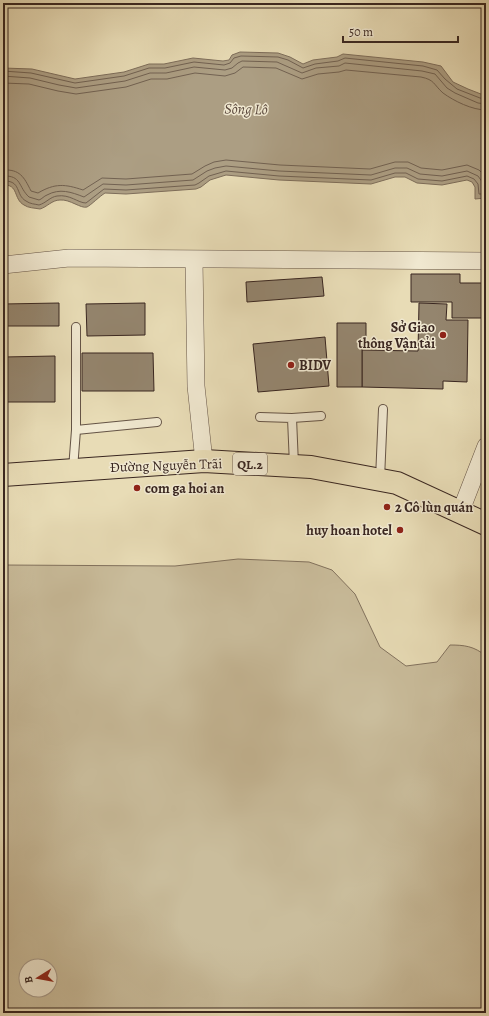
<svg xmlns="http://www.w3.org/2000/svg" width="489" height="1016" font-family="Alegreya,serif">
	<rect width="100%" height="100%" fill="#e8dcb6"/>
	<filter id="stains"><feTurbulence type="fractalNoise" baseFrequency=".005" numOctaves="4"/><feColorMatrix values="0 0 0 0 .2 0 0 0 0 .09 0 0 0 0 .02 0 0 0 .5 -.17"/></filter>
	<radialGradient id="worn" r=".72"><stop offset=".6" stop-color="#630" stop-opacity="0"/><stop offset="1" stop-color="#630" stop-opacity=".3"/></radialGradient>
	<path fill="#cabd9c" stroke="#82725e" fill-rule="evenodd" d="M238,559L309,562L332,570L355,594L380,647L406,666L437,662L450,645C464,645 474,646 486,656V1013H3V565L175,566ZM26,966H50V990H26Z"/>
	<path fill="#ac9e83" stroke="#7e6e5b" d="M240,52L278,53L290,57L303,64L313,60L337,57L343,54L423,62L441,66L453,82L468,89L486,96V198L475,199V187L472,182L467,180L442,185L417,183L405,177H395L371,184L279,180L226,175L210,180L201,187L196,189L126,194L105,193C100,196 91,205 87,207C81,209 70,199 60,200C52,200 47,207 40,209C35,208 28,208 24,205C13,199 19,184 3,185V68L32,69L75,79L124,72L149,64H164L193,58L223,61L229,60L232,55Z"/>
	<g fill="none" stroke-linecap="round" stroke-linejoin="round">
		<g stroke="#726252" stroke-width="1">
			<polyline points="3,71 31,73 75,83 124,76 149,68 165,68 194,62 224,65 230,63 234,58 241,56 278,57 288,60 303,68 315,64 338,61 345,58 423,66 437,70 445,79 457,89 480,98 486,99"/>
			<polyline points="3,76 30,78 59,85 76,88 125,81 150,73 166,73 194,67 225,70 232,68 238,63 242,61 277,62 302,73 316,68 339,66 345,63 422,71 435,74 447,88 455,93 478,103 486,104"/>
			<path d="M3,83L29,84L58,91L76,94L126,87L151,79H167L195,73L225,76L235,73L243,67L276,68L302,79L318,74L339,72L346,70L421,77C435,80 433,84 443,93C454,101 472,110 486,110"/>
			<path d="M3,170C20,169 24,177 31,191L38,193C55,183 65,184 83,190L102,178L126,179L192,174L205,166L214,162L226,160L280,165L370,169L395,162H408L421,168L442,170L467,165L479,170L486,177"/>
			<path d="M3,176C22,175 18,187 29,197L39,200C42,199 44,196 47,195C60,188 71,192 84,197L103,184L126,185L193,180L207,171L215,168L226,166L279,171L371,175L395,168H407L420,174L442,176L467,171L478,176L483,183L484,188L486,189"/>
			<path d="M3,181C22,180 15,195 26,201C30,204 35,204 39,205C46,203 50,197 57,196C70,194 78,203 86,203L104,189L126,190L195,185L199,183L209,176L226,171L279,176L371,180L395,173H406L418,179L442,181L467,176L474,179L478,184L479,194H486"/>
		</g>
	</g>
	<g fill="#94856e" stroke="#392620">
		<polygon points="411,274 460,274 460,283 486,283 486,318 452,318 452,302 411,302"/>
		<polygon points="322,277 324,296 247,302 246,282"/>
		<polygon points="59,303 59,326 3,326 3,304"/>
		<polygon points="145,303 145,335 87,336 86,304"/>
		<polygon points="419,303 447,304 446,320 468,320 467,382 443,381 443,389 362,387 362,350 418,351"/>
		<polygon points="337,323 366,323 366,339 362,339 362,387 337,387"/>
		<polygon points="325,337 329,386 258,392 253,344"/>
		<polygon points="82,353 153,353 154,391 82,391"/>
		<polygon points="55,356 55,402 3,402 3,357"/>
	</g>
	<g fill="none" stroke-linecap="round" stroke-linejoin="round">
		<defs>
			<g id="lane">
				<polyline points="260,417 292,418 294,465"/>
				<polyline points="292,418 321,416"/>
				<polyline points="76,430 157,422"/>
				<polyline points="73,469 76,430 76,327"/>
				<polyline points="380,479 383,409"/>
			</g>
			<g id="street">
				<polyline points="194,260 196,386 204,461"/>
				<polyline points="3,265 69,258 486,261"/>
				<polyline points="460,513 486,446"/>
			</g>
			<polyline id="primary" points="3,475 204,461 311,467 397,483 486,524"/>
		</defs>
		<use href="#lane" stroke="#655446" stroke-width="10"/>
		<use href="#street" stroke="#655446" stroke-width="18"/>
		<use href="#primary" stroke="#392620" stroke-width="24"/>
		<use href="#lane" stroke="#f0e8d0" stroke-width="8"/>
		<use href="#street" stroke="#f0e8d0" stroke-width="17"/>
		<use href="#primary" stroke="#e8dcb6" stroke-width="22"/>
	</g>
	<g fill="#8f2418" stroke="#f0e8d0" stroke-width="1.5">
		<circle cx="443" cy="335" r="4"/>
		<circle cx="291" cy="365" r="4"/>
		<circle cx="137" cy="488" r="4"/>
		<circle cx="387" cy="507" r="4"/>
		<circle cx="400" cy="530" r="4"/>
	</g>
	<g text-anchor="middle" stroke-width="3" stroke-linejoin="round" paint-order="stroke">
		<rect fill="#f0e8d0" stroke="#706055" stroke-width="1" x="233" y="453" width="34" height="22" rx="3"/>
		<g font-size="13" font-weight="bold" fill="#392620">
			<text x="250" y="469">QL.2</text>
		</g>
		<g font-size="14" font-weight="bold" fill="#392620" stroke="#f0e8d0" text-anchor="start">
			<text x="435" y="332" text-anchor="end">Sở Giao<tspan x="435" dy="16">thông Vận tải</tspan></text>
			<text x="299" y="370">BIDV</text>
			<text x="145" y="493">com ga hoi an</text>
			<text x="395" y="512">2 Cô lùn quán</text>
			<text x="392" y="535" text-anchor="end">huy hoan hotel</text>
		</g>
		<g font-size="14" fill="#392620" stroke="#f0e8d0">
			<text transform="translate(166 465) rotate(-2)" y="5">Đường Nguyễn Trãi</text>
		</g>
		<g font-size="15" font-style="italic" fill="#5c4a3e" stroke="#f0e8d0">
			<text transform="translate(246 109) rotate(1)" y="5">Sông Lô</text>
		</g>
	</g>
	<rect width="489" height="1016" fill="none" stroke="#e8dcb6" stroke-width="16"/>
	<rect x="4" y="4" width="481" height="1008" fill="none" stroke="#392620" stroke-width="2"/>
	<rect x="8" y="8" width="473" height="1000" fill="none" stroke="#392620"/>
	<g transform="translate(38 978) rotate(259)"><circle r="19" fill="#f0e8d0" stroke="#a79a8a"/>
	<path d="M0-3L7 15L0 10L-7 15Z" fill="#8f2418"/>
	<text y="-6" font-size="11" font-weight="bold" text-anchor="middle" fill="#392620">B</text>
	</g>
	<path d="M343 36v6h115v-6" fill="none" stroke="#392620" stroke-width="2"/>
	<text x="349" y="36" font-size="12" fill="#392620" stroke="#f0e8d0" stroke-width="3" paint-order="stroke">50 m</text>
	<rect width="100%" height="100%" filter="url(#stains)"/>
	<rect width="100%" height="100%" fill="url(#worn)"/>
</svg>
